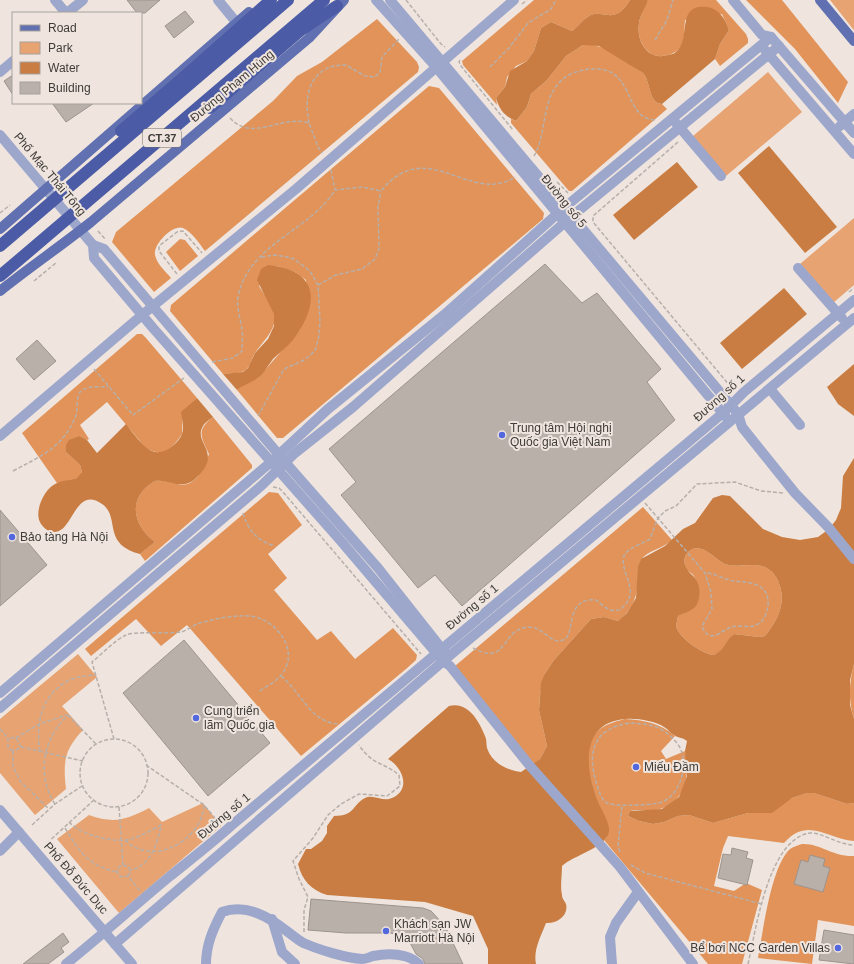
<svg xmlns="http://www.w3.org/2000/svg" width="854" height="964" font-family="Arial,sans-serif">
	<rect width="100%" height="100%" fill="#efe5de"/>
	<g fill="#e7a371">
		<polygon points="830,0 854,0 854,30 853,29"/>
		<polygon points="768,72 802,112 726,176 693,136"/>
		<polygon points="854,218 854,285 833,303 800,264"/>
		<path d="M78,654L97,677L62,706L83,730C64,750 63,762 66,789L35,815L0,773V719Z"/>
		<path d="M203,803L221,826L119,913L57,839L89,815C114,824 126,820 149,808L162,822Z"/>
	</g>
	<g fill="#e19359">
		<path d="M534,0H630C614,27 603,8 589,16C582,20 578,27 572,31L551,22L541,28L534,51L527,61L516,66L507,77L505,87L496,98L497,105L463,65L462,61Z"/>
		<path d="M648,0H716L746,34L748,39V43L720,66L715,59L720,44L729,30L722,14L685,20C684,28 685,37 682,44C679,51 674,53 668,55C648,61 636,41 639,23C640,16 645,7 648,0Z"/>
		<polygon points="746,0 782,0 848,82 838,103 795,49"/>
		<path d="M377,19L417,62L419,67L418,72L205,251C199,243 192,232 183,228C173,224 153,244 155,255C157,264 165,271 171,278L154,292L112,242L116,232L273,101L297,76L322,62Z"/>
		<path d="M590,44L607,49L643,73C651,82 648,103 662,104L667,109L572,191H569L511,123V119L516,121L527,107L531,94L547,80L566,56L583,45Z"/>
		<path d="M429,86L439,88L544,213L543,219L283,438H277L237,390L247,382L258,378L299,331L308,311L306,280L295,272L277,266L259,286C264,295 272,303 274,313C278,329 263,341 255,353C251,359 251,367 244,371C238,374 230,373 223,374L170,311L171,305Z"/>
		<polygon points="180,239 185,240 198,256 180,271 166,252"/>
		<path d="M137,334H142L146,338L197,398L182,412V434C172,449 162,459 145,447L107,402L80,425L89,439L87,440L80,436L66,452L80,465L82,472L78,478L57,483L22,433Z"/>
		<path d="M213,417L252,465V468L145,561L140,554L155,542C132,525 127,497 155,481C163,480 169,481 177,484C196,489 204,467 209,454C201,437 196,430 213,417Z"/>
		<polygon points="269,492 278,493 302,525 268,554 287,578 274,590 317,640 331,631 355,659 393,628 417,655 416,660 406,669 301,756 187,625 161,646 136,619 91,656 85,649"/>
		<path d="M643,507L672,540C663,549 647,550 641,560C638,564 638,570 638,575C638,594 634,609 618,621L604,617L591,619L554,660L544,675L540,694L539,710L547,746L540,759L534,764L455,666Z"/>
		<path d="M696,548C707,548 715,559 725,564C737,568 750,563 762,566C768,568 773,572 776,577C788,598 780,618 765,636L759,637L734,634C725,641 726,649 714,655C702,654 679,638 676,626L678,616C685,612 691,611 696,604C701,597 698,583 694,576C693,574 689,572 687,570C681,560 686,550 696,548Z"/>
		<path d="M854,664V719C848,700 849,683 854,664Z"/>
		<path d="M625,719C644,720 660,723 675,736L661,751L666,759L685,751C691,776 684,806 655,810C647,811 637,809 630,811L628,816L639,821L653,824L664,822L678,816L689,815L713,823L748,813H765L792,798L807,793H814L847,804L854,803V841C827,839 808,816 784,843L728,836L723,848L714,886L734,891L746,883L762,890L742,964H708L604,840L607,837C609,820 603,815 596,799C589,782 582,750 595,734C602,725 614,722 625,719Z"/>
		<path d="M802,844C820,843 833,857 854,856V926L818,920L812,964L758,958C763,932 771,866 790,849C793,847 798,845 802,844Z"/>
	</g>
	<g fill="#c97d42" fill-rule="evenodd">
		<path d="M630,0H648C646,7 640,15 639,23C636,42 648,61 668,55C671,54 674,54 676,52C692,39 675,3 707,7C720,9 725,19 729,30L720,44L715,59L662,104C648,103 651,82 643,73L599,46L583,45L566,56L547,80L531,94L527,107L516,121C505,117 499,109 496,98L505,87L510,71L527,61L534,51L541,28L551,22L572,31C578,27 582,20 589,16C603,8 614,27 630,0Z"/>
		<polygon points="769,146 837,227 805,253 738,173"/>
		<polygon points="677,162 698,187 634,240 613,215"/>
		<path d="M268,265C320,270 320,304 293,340C287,347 279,353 273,359C268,365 264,374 258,378C251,383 243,385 237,390L223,374L243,372L248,368L255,353L268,339L274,326V314L257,280L261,269Z"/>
		<polygon points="784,288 807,314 742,369 720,343"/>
		<polygon points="854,364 854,416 838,404 827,387"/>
		<path d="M197,398L213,417C209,420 204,423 202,428C195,443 220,452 200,474C196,478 192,483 185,484C175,486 166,479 155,481C127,497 132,525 155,542L140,554C101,544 121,517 102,504C75,485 73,533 54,532C48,532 44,528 41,524C33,513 44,488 57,483C63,480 71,480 77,478L82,472L80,465L66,452V445L69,440L80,436L87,440L97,453L126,424C132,432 144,448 152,451C163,456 178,444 182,434C184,428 182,419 181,412Z"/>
		<path d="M854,458V664L850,680V705L854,719V803L847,804L814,793H807L792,798L772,813H748L713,823L689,815L678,816L664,822L653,824L639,821L628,816L630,811L662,809L679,797L687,776L685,751L687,741C682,737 678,738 674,735C670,733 668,729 664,727C655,721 637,718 626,719C581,722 585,766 596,797C599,806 610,822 609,831C608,847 572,856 562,866C562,876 560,886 562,895C562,899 565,901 566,904C569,916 556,924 546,923C541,936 533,950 536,964H488V949L473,916L425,902L327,895C311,890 302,880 298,864L306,849H311L322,841L327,833V826L334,816C355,816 352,805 365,798C372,794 382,801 389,799C412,792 404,768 388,759L449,706C468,701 479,721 485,736C487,740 486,744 487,748C492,763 506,770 521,772L540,759L547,746L539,710L541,683L544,675L554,660L591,619L604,617L618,621L627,613L636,598L638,566L641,559L665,546L683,529L695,523L713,498L722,495L730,496L763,529L782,537L800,540L818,537L829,529L836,520L841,508L843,476ZM696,548C707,548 715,559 725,564C736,568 750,563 762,566C768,568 773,572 776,577C788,598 780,618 765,636L759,637L734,634C725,640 726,649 714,655C702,654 679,638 676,626L678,616C684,613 690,612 695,607C701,600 701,586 695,578C693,575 689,573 687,569C681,560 686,550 696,548Z"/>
	</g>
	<g fill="#b9b0aa" stroke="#9d948e">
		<polygon points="127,0 160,0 145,13 137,13"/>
		<polygon points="185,11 194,22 174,38 165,26"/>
		<polygon points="13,75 13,95 4,81"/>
		<polygon points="52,103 94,103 66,122"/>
		<polygon points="545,264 582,303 597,293 661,369 647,382 675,420 462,606 435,575 418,588 341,495 356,482 329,449"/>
		<polygon points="37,340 56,361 34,380 16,359"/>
		<polygon points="0,510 47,565 0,606"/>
		<polygon points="184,640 270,743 208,796 123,693"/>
		<polygon points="732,848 748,852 746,858 753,860 747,885 718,878 723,854 731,855"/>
		<polygon points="810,855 825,859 823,866 830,868 823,892 794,884 801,860 808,862"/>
		<polygon points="311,899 423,908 431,911 445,926 463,964 425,964 423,959 416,954 408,939 391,933 346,933 308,930"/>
		<polygon points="824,930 854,935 854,964 819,960"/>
		<polygon points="63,933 69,942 61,948 64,952 48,964 23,964"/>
	</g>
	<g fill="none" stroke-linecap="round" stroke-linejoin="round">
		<g stroke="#b7afaa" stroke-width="1.5" stroke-dasharray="4 2" stroke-linecap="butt">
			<polyline points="406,0 441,44 445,47"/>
			<polyline points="522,4 527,0"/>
			<polyline points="655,40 667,20 673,0"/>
			<polyline points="460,60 459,62 461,66 513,130"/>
			<polyline points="490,67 509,48 528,23 551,9 556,0"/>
			<path d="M230,118C253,143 280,114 309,123L318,147L322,153"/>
			<path d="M309,123C303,94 311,64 346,65L365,76L375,77L380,72L382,57L399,39"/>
			<polyline points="678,142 593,216 593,222 730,386 737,387"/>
			<path d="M534,156C547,135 541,97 562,80C569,73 580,70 590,69C637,65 622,120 656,120"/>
			<polyline points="331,170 335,190"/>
			<polyline points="557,182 568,193"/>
			<polyline points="0,213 10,205"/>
			<polyline points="98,231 106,240"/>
			<polyline points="177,274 159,251 159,246 177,232 183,231 202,253"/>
			<polyline points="34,281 57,262"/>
			<polyline points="318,285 336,275 362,269 375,259 379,249 378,207 381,191"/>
			<polyline points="849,292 854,288"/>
			<path d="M212,362L233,358L242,351C242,344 243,337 242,330C241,319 236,308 238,297C248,244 310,231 335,190L362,187L381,191C427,134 470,206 515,177"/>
			<polyline points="94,369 133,415 184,378"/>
			<polyline points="258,416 284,369 304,360 315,351 319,336 320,321 318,285 310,271 294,259 287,257 275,255 261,257"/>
			<path d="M13,471C41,456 62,448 75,418C79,410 75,397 81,391C89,385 100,387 108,387"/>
			<polyline points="273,487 279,488 283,492 421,654"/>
			<path d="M645,503L705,573L711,592L712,609L702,626C709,645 721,631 731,627C741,624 752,630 761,622C765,618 767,611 768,606C770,584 751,582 734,581C725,580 712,572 705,573"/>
			<path d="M243,513C248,530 257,541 275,546"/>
			<path d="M473,648C506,666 501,634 523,628C543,622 550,648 565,639C575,633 565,597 596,600C604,606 613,616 623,607C641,590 619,572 624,556C627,548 642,544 650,539L658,518L665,511L676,506L697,484L735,482L761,491L784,493"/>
			<path d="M281,676C301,692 310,722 338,724"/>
			<polyline points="68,715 96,744"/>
			<path d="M631,723C642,724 656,724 665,732C671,736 679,744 681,750C688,768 679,798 659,803C648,805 616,807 607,803C601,800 599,791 597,785C586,752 594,727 631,723Z"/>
			<polyline points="0,729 8,738 8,747 11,750 16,750 21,747 16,738 8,738"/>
			<polyline points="16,738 39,724 67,715"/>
			<path d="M114,739L92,662C102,654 115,640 126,635C134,631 168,634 181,632C186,631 192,626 197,624C213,619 232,615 249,616C273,617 299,647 284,671C279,680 267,686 258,692"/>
			<circle cx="114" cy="773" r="34"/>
			<polyline points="21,747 83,761"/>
			<polyline points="13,751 13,766 20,781 49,809"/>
			<path d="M40,751C35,723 42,693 70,680C78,676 87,676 95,675"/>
			<polyline points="146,765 204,805"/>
			<path d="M55,804C36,775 43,738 68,715"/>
			<polyline points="119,807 123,865"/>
			<path d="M69,822C80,834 109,842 126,840C138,838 150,831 161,825C158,843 150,867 130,870"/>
			<polyline points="32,825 55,804 82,786"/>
			<path d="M65,828C79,851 88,866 117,872"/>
			<path d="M125,840C153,868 202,840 204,805L220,824"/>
			<polyline points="47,843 94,800"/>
			<polyline points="620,852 618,846 622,805"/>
			<polyline points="631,865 645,873 762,904"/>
			<polyline points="128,876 130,873 129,867 123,865 119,867 117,872 121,877 128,876 140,891"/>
			<path d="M304,932V910L308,897L299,879L293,861L313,838L328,815L341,804L359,794L387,796L400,786L399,775C382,761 373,766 359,745"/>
			<path d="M748,964C756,930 768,839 810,833C821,832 839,845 854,845"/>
		</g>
		<g stroke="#9da7cc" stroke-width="10">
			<polyline points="55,0 66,13"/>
			<polyline points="218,0 236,22"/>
			<polyline points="376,0 436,67 726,417"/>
			<polyline points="390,0 730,404 738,414 742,427 795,493 828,527 854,559"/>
			<polyline points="733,0 762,35 771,37 854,133"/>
			<polyline points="67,13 83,0"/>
			<polyline points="765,50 854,154"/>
			<polyline points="0,72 13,61"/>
			<polyline points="676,123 721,176"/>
			<polyline points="840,126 854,114"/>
			<polyline points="0,135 93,245 104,249 285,462 378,568 446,654"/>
			<polyline points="93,245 94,258 153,328 340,540 443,661 450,666 530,766 620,867 693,964"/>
			<polyline points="798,268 842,318"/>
			<polyline points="770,389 800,425"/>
			<polyline points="0,436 142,315 296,189 514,0"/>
			<polyline points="0,693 271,462 328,409 444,315 565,207 771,37"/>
			<polyline points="0,708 261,486 295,453 353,407 571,217 779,46"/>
			<polyline points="0,810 132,964"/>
			<polyline points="0,851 19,832"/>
			<polyline points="272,919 282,952 295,964"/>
			<polyline points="115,944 448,657 854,318"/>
			<path d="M66,964C101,936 134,906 169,877C190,860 212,843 232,825L723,413L744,392L854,300"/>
			<path d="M206,964C206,945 213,929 222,912C246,903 269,917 288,932C294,936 300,942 306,944C320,950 346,958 362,959C366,959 370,957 373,956C388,953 408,953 419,964"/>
			<polyline points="612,964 610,937 616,923 638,892"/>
		</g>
		<g stroke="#6070b0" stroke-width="10">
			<polyline points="820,0 854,41"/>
			<polyline points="0,229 249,12"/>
			<path d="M0,291C30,267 61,246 91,222L309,38L344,0"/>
		</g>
		<g stroke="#4b5ba5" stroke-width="12">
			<polyline points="184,77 271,0"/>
			<polyline points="210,108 301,30 337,6"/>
		</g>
		<g stroke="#4b5ba5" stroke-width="12">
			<polyline points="121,131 184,77"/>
			<polyline points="0,246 288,0"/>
			<polyline points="0,276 324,0"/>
		</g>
	</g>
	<g fill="#5468de" stroke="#efe5de" stroke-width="1.5">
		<circle cx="502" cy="435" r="4"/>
		<circle cx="12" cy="537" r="4"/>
		<circle cx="196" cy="718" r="4"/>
		<circle cx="636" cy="767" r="4"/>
		<circle cx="386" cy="931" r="4"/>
		<circle cx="838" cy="948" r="4"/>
	</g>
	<g text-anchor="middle" stroke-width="4" stroke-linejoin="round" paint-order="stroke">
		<rect fill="#efe5de" stroke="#736e6a" stroke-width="1" x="143" y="129" width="38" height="18" rx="3"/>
		<g font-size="11" font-weight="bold" fill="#3e3b38">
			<text x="162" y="142">CT.37</text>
		</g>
		<g font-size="12" fill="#3e3b38" stroke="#efe5de">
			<text transform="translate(232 86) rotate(-40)" y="4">Đường Phạm Hùng</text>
			<text transform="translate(50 174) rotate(50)" y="4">Phố Mạc Thái Tông</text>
			<text transform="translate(564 201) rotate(51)" y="4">Đường số 5</text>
			<text transform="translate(719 398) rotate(-42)" y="4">Đường số 1</text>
			<text transform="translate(472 607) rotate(-40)" y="4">Đường số 1</text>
			<text transform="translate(224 816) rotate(-40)" y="4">Đường số 1</text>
			<text transform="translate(76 878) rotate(49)" y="4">Phố Đỗ Đức Dục</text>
		</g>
		<g font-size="12" fill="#3e3b38" stroke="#efe5de" text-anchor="start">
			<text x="510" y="432">Trung tâm Hội nghị<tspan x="510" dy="14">Quốc gia Việt Nam</tspan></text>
			<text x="20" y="541">Bảo tàng Hà Nội</text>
			<text x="204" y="715">Cung triển<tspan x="204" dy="14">lãm Quốc gia</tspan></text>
			<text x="644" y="771">Miếu Đầm</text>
			<text x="394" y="928">Khách sạn JW<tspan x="394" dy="14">Marriott Hà Nội</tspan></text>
			<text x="830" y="952" text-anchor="end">Bể bơi NCC Garden Villas</text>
		</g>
	</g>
	<rect x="12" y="12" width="130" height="92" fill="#efe5de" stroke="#a8a19c"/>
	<rect x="20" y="25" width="20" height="6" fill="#6070b0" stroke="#a8a19c"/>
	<text x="48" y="32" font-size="12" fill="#3e3b38">Road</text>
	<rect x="20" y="42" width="20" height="12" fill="#e7a371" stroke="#a8a19c"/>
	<text x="48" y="52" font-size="12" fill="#3e3b38">Park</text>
	<rect x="20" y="62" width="20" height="12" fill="#c97d42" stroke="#a8a19c"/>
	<text x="48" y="72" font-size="12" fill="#3e3b38">Water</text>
	<rect x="20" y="82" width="20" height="12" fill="#b9b0aa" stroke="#a8a19c"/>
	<text x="48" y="92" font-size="12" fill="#3e3b38">Building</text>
</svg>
